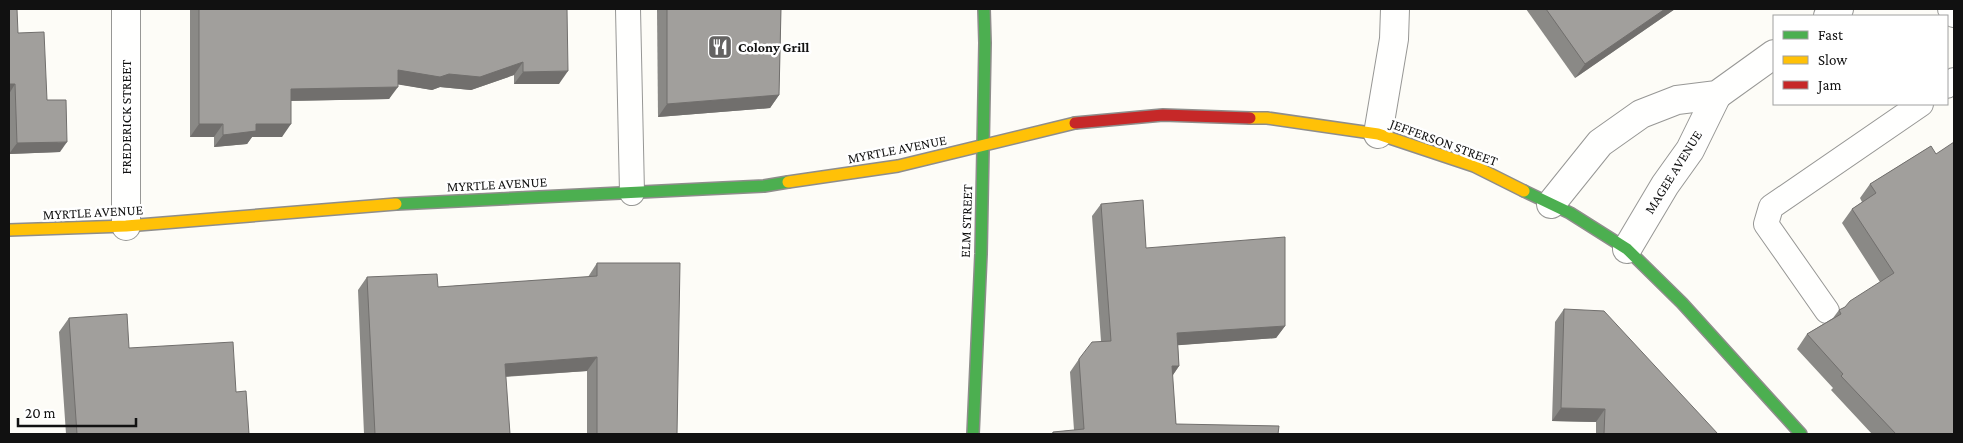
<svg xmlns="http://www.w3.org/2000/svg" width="1963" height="443" font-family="'Crimson Pro',serif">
	<rect width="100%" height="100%" fill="#fdfcf7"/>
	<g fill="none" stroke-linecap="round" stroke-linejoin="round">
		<defs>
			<g id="lane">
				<polyline points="628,9 632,193"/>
				<polyline points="1950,9 1954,15"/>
				<polyline points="1947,86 1954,80"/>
				<polyline points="1827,311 1766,224 1771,207 1921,104"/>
			</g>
			<g id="street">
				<polyline points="126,9 126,226"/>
				<polyline points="1828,16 1839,9"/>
				<polyline points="1378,134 1394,39 1395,9"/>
				<polyline points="1551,204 1600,143 1641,114 1677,100 1717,95 1774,54"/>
				<polyline points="1627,249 1665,185 1690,150 1717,95"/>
			</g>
			<g id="fast">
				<polyline points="1524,191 1570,213 1627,249 1682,303 1801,434"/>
				<polyline points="396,204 764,186 788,182"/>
				<polyline points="973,434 981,254 985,43 984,9"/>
			</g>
			<g id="slow">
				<polyline points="1250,118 1267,118 1378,134 1474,166 1524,191"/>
				<polyline points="788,182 898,166 1075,123"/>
				<polyline points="9,230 126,226 396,204"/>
			</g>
			<polyline id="jam" points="1075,123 1163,115 1250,118"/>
		</defs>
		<use href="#lane" stroke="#979795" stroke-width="26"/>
		<use href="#street" stroke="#979795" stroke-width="30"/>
		<use href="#fast" stroke="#8e8d8b" stroke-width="14"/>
		<use href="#slow" stroke="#8e8d8b" stroke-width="14"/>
		<use href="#jam" stroke="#8e8d8b" stroke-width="14"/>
		<use href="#lane" stroke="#fffffe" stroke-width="24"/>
		<use href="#street" stroke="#fffffe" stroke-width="28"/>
		<use href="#fast" stroke="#4caf50" stroke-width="11"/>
		<use href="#slow" stroke="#ffc107" stroke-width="11"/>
		<use href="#jam" stroke="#c62828" stroke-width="11"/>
	</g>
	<g fill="#8a8986">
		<polygon points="9,9 18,33 47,100 60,152 9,154"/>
		<polygon points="190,9 567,9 559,84 514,84 514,75 471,90 440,87 432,90 398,84 389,99 291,101 282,137 252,137 247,144 214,147 214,137 190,137"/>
		<polygon points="657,9 781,9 779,95 770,108 658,117"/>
		<polygon points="1526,9 1675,9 1575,78"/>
		<polygon points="1931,146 1954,434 1872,434 1831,390 1833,388 1797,349 1807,334 1833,318 1839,310 1845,307 1880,282 1842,223 1852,209 1862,202 1860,198 1870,184"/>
		<polygon points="1101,204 1146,248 1285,326 1276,338 1178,345 1179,366 1172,376 1176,424 1278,434 1051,434 1053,432 1074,430 1070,372 1079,359 1101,341 1092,216"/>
		<polygon points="597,263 677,434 587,434 587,371 505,377 510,434 364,434 358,290 367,277 438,287 588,277"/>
		<polygon points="1564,309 1718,434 1596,434 1596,422 1552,421 1555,322"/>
		<polygon points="69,318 129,348 236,392 249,434 66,434 59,332"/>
	</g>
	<g fill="#716f6d">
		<polygon points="1665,9 1675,9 1575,78 1585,64"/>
		<polygon points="523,62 514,75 471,90 440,87 432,90 389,83 398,70 449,74"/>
		<polygon points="568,71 559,84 514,84 523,72"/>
		<polygon points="9,84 15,84 9,94"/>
		<polygon points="398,87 389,99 282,101 291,89"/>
		<polygon points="779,95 770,108 658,117 667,104"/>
		<polygon points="199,124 223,124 214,137 190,137"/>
		<polygon points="256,124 291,124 282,137 252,137 247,144 214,147 223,135"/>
		<polygon points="67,142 60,152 9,154 17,143"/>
		<polygon points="1285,326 1276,338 1168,346 1177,333"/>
		<polygon points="597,357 587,371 495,377 505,364"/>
		<polygon points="1172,366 1179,366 1171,378"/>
		<polygon points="1561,408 1605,409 1596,422 1552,421"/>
	</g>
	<g fill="#a19f9c" stroke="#716f6d">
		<polygon points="9,9 17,9 18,33 44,32 47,100 66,100 67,142 17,143 15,84 9,84"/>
		<polygon points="199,9 567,9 568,71 523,72 523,62 480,77 449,74 440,77 398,70 398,87 291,89 291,124 256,124 256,131 223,135 223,124 199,124"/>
		<polygon points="667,9 781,9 779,95 667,104"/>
		<polygon points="1546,9 1665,9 1585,64"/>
		<polygon points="1954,142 1954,434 1896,434 1841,376 1843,374 1807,334 1841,314 1839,310 1845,307 1850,301 1894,273 1852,209 1876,193 1870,184 1931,146 1936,154"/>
		<polygon points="1143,200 1146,248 1285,237 1285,326 1177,333 1179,366 1172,366 1176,424 1279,426 1278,434 1053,434 1053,432 1084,429 1079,359 1092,342 1111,341 1101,204"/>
		<polygon points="597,263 680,263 677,434 597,434 597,357 505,364 510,434 375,434 367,277 437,274 438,287 597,276"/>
		<polygon points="1564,309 1604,311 1718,434 1604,434 1605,409 1561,408"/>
		<polygon points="127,314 129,348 233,342 236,392 246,391 249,434 77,434 69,318"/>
	</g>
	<defs>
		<symbol id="restaurant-square" viewBox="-11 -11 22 22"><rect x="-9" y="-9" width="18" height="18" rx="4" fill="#646362" stroke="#fff"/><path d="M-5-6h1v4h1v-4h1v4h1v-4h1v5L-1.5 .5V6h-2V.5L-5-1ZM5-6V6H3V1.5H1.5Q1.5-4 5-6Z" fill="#fff"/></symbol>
	</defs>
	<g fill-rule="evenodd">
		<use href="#restaurant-square" x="706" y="33" width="28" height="28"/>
	</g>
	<g text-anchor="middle" stroke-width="5" stroke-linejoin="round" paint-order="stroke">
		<g font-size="14" font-weight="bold" fill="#111" stroke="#fff" text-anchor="start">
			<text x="738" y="52">Colony Grill</text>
		</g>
		<g font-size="14" fill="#111" stroke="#fff">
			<text transform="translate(126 117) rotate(-90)" y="5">FREDERICK STREET</text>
			<text transform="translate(1444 142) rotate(20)" y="5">JEFFERSON STREET</text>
			<text transform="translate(897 149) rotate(-11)" y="5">MYRTLE AVENUE</text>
			<text transform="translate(1673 172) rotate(-58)" y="5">MAGEE AVENUE</text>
			<text transform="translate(497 184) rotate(-3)" y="5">MYRTLE AVENUE</text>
			<text transform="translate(93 212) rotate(-3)" y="5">MYRTLE AVENUE</text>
			<text transform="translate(966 221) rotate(-88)" y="5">ELM STREET</text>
		</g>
	</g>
	<rect width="1963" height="443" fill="none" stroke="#111111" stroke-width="20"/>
	<rect x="1773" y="15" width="175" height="90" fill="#ffffff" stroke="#a0a0a0"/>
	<rect x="1783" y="31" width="25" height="8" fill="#4caf50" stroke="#a0a0a0"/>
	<text x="1818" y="40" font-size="15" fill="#111111">Fast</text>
	<rect x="1783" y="56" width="25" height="8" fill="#ffc107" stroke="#a0a0a0"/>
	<text x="1818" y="65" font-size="15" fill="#111111">Slow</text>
	<rect x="1783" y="81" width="25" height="8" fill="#c62828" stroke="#a0a0a0"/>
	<text x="1818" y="90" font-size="15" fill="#111111">Jam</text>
	<path d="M18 418v8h118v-8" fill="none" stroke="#111111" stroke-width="2.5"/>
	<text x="25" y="418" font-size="15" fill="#111111" stroke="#ffffff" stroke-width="4" paint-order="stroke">20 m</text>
</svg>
